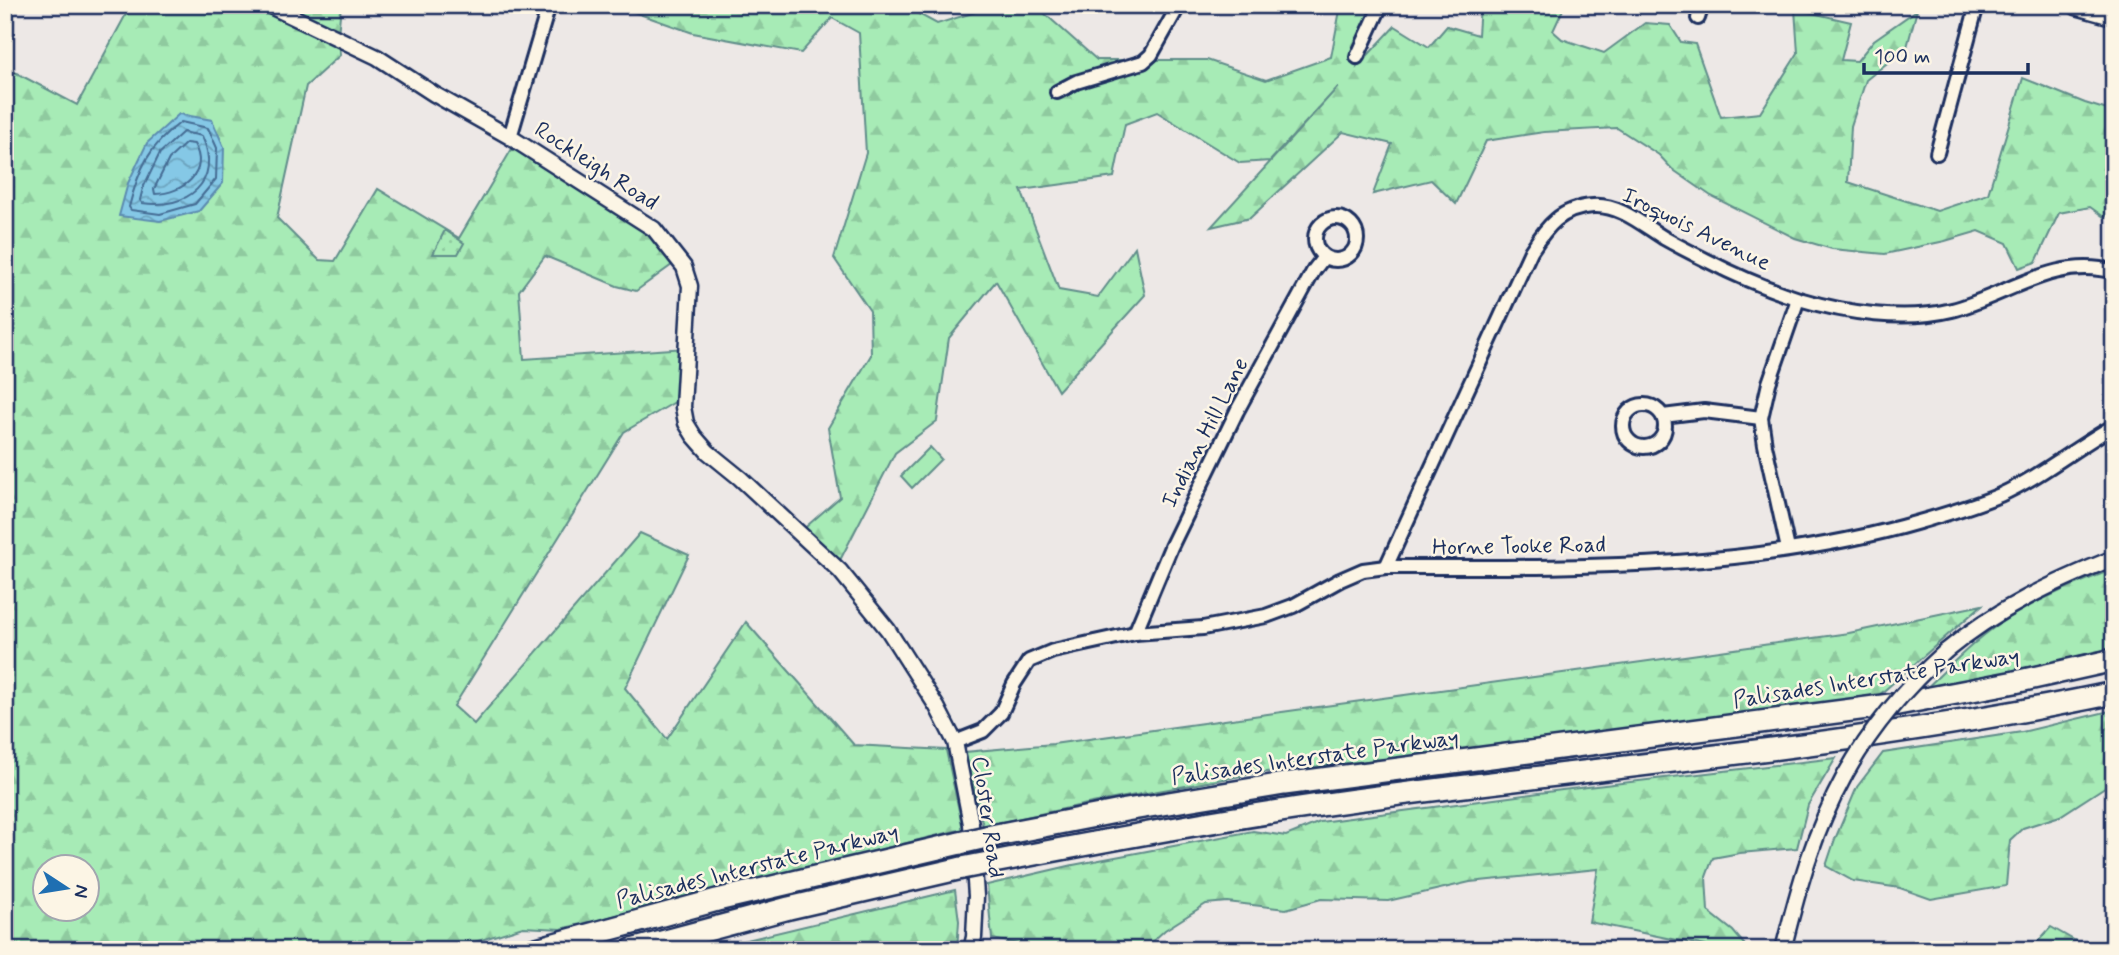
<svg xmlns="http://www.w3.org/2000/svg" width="2119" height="955" font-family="Mynerve,sans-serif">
	<defs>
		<pattern id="forest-firs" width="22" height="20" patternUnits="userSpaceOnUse" patternTransform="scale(1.75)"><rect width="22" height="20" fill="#a7ebb6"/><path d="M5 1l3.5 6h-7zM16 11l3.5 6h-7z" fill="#8fca9f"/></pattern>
		<pattern id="park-dots" width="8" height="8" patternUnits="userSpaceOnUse" patternTransform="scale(1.75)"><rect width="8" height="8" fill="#a7ebb6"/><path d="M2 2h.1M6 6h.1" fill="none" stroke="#8fca9f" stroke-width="1.8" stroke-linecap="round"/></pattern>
		<pattern id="water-waves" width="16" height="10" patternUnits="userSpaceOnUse" patternTransform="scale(1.75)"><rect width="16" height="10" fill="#85c8e6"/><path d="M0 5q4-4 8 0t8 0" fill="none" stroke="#6ca3be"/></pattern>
	</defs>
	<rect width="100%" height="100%" fill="#ede8e6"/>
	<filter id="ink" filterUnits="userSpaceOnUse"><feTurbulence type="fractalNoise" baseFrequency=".0143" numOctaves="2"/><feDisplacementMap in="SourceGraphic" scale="14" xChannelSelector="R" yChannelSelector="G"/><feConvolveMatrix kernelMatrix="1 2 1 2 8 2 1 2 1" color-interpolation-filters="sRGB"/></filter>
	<g filter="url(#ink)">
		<polygon fill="#a7ebb6" stroke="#618d8a" stroke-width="2" points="930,447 941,459 912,488 901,476"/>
		<g fill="url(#forest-firs)" stroke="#618d8a" stroke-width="2" fill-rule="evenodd">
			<path d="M131,5H341L338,35L340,55L306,86L277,218L319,260L335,261L378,189L459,238L513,147L647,225L676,262L636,291L617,286L545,256L519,291L524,359L686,348L680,399L624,432L454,706L474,724L640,533L689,555L625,688L667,739L746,622L854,745L946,750L963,829L561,929L523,927L449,950H5V67L77,105ZM46,867H88V909H46Z"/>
			<polygon points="614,5 902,5 937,24 998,5 1035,5 1097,60 1207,60 1266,80 1331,57 1341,5 1376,5 1359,40 1357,67 1395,26 1429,47 1447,26 1478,35 1480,5 1565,5 1553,31 1562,39 1604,53 1645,23 1670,25 1681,42 1695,44 1721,117 1760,113 1798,53 1795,9 1851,22 1841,60 1857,61 1874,40 1917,10 1907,47 1866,80 1851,126 1848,182 1937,211 1988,194 2023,78 2085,103 2114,112 2114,211 2104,217 2090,207 2059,213 2036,262 2019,268 2007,243 1979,231 1945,241 1885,254 1832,249 1795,238 1711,196 1672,169 1659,155 1617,128 1544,132 1486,141 1456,204 1431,180 1373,194 1392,144 1343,132 1250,218 1211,227 1338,87 1270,161 1240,163 1157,112 1125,124 1114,177 1021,190 1059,290 1098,297 1135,247 1145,295 1058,391 996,281 949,338 937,421 895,453 836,568 800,532 840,497 828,428 871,355 870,311 834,258 866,153 859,33 832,18 801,53 693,33"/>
			<path d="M2114,569V648L1923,691C1950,666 1978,636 2010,617C2043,597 2078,583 2114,569Z"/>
			<polygon points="1982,605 1878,696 1422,755 1257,773 1092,803 983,826 965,752 1053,744 1849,633"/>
			<polygon points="2114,710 2114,781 2060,816 2023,828 2010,840 2006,886 1931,899 1900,888 1853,881 1826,866 1835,839 1857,787 1883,753 2022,732"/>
			<polygon points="1836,758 1808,805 1797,848 1740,853 1713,858 1706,877 1708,911 1733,931 1749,950 1725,950 1589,922 1598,869 1470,882 1388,901 1321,899 1286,909 1227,902 1206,904 1165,930 1143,950 1052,950 992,939 987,885 1073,865 1253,831 1286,836 1320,822 1562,790"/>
			<polygon points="955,890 959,921 957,950 705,950"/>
			<polygon points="2051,927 2079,943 2078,950 2030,950"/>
		</g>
		<polygon fill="url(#park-dots)" stroke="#618d8a" stroke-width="2" points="445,230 464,243 458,254 433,254"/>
		<polygon fill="url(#water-waves)" stroke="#5b8bb0" stroke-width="2" points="179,114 212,120 224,147 223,183 199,211 160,221 119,216 128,183 147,143"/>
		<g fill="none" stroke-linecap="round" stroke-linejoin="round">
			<g stroke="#456c94" stroke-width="2">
				<path d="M181,122L208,128L217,148L216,179L195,204L160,214L131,210L129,207C139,168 149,146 181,122Z"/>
				<path d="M183,132L202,136C223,182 187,210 142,203L140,200L143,188L160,153Z"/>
				<path d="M186,143L194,144C210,173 183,193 155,194L154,189L169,159Z"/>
			</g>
			<defs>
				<g id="minor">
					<polyline points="1698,18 1702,5"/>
					<polyline points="1357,57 1381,5"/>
					<polyline points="1057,92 1076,82 1143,62 1151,55 1179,5"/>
					<polyline points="510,137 549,5"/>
					<polyline points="1937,153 1977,5"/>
					<circle cx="1336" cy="239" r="21"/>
					<circle cx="1644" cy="426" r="21"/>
					<polyline points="1663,416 1704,411 1761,418"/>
					<polyline points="1788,549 1765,445 1761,418 1769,383 1798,299"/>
					<path d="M1386,567L1531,251C1547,226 1561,208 1593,206C1619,204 1643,225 1664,238C1678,246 1692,253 1706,260C1733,274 1771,290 1799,299C1846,313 1904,322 1952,310C2006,296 2056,255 2114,272"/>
					<polyline points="1135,633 1171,547 1237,411 1314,270 1324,257"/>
					<path d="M955,742L983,731L1001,713L1014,684L1029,661L1053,651L1135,633L1203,628L1266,616L1293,606L1340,580L1363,570L1386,567C1563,567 1748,572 1919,522C1946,514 1974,506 2000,495C2040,477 2075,448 2114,426"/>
				</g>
				<g id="tertiary">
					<polyline points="268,5 377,57 434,94 510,137 654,229 684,267 690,286 683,407 686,423 694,436 708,452 740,478 840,571 888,630 937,707 955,742 971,824 976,896 974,937 971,950"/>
					<path d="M1946,651C1996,609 2054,582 2114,558"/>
					<path d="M1783,950C1799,885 1813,834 1845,775"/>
				</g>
				<polyline id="primary" points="2078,5 2114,15"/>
				<g id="motorway">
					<polyline points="986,837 1126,810 1284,784 1898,704 2015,682 2114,660"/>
					<path d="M988,863C1118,838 1247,814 1378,797C1623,765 1871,744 2114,693"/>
					<polyline points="533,950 717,900 960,843"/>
					<polyline points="632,950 789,908 962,868"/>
				</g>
			</defs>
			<use href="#minor" stroke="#1b2f5e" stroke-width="18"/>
			<use href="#tertiary" stroke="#1b2f5e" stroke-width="19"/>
			<use href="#primary" stroke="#1b2f5e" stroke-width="24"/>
			<use href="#motorway" stroke="#1b2f5e" stroke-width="26"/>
			<use href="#minor" stroke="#fcf5e5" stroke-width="12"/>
			<use href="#tertiary" stroke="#fcf5e5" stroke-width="14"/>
			<use href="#primary" stroke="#fcf5e5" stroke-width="19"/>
			<use href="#motorway" stroke="#fcf5e5" stroke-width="21"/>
			<defs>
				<path id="tertiary-bridge" d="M1845,775C1871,728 1906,687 1946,651"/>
				<g id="motorway-bridge">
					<polyline points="960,843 986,837"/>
					<polyline points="962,868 988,863"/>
				</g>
			</defs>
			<use href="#tertiary-bridge" stroke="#1b2f5e" stroke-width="19" stroke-linecap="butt"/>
			<use href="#motorway-bridge" stroke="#1b2f5e" stroke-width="26" stroke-linecap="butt"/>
			<use href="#tertiary-bridge" stroke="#fcf5e5" stroke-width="14"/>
			<use href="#motorway-bridge" stroke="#fcf5e5" stroke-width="21"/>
		</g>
	</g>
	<g text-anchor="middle" stroke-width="5" stroke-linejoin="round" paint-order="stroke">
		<g font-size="23" fill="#1b2f5e" stroke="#fcf5e5">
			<text transform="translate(597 165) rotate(33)" y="8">Rockleigh Road</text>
			<text transform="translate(1697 228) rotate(26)" y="8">Iroquois Avenue</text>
			<text transform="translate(1204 432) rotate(-63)" y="8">Indian Hill Lane</text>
			<text transform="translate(1519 545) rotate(-1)" y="8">Horne Tooke Road</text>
			<text transform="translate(1876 677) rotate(-9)" y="8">Palisades Interstate Parkway</text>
			<text transform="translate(1315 756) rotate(-8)" y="8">Palisades Interstate Parkway</text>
			<text transform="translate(989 817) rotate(82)" y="8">Closter Road</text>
			<text transform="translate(757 865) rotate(-14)" y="8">Palisades Interstate Parkway</text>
		</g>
	</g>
	<rect width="2119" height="955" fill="none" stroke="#fcf5e5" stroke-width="28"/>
	<rect x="14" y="14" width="2091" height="927" fill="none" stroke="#1b2f5e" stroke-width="2.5" filter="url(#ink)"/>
	<g transform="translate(66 888) rotate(102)"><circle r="33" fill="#fcf5e5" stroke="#a2a6af" stroke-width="2"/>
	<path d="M0-5L12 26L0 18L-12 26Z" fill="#1f6fb2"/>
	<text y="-10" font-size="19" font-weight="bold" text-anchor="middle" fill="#1b2f5e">N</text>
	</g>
	<path d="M1864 63v10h164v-10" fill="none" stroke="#1b2f5e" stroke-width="3.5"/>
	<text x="1874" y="63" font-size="21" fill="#1b2f5e" stroke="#fcf5e5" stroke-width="5" paint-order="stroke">100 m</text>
</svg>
